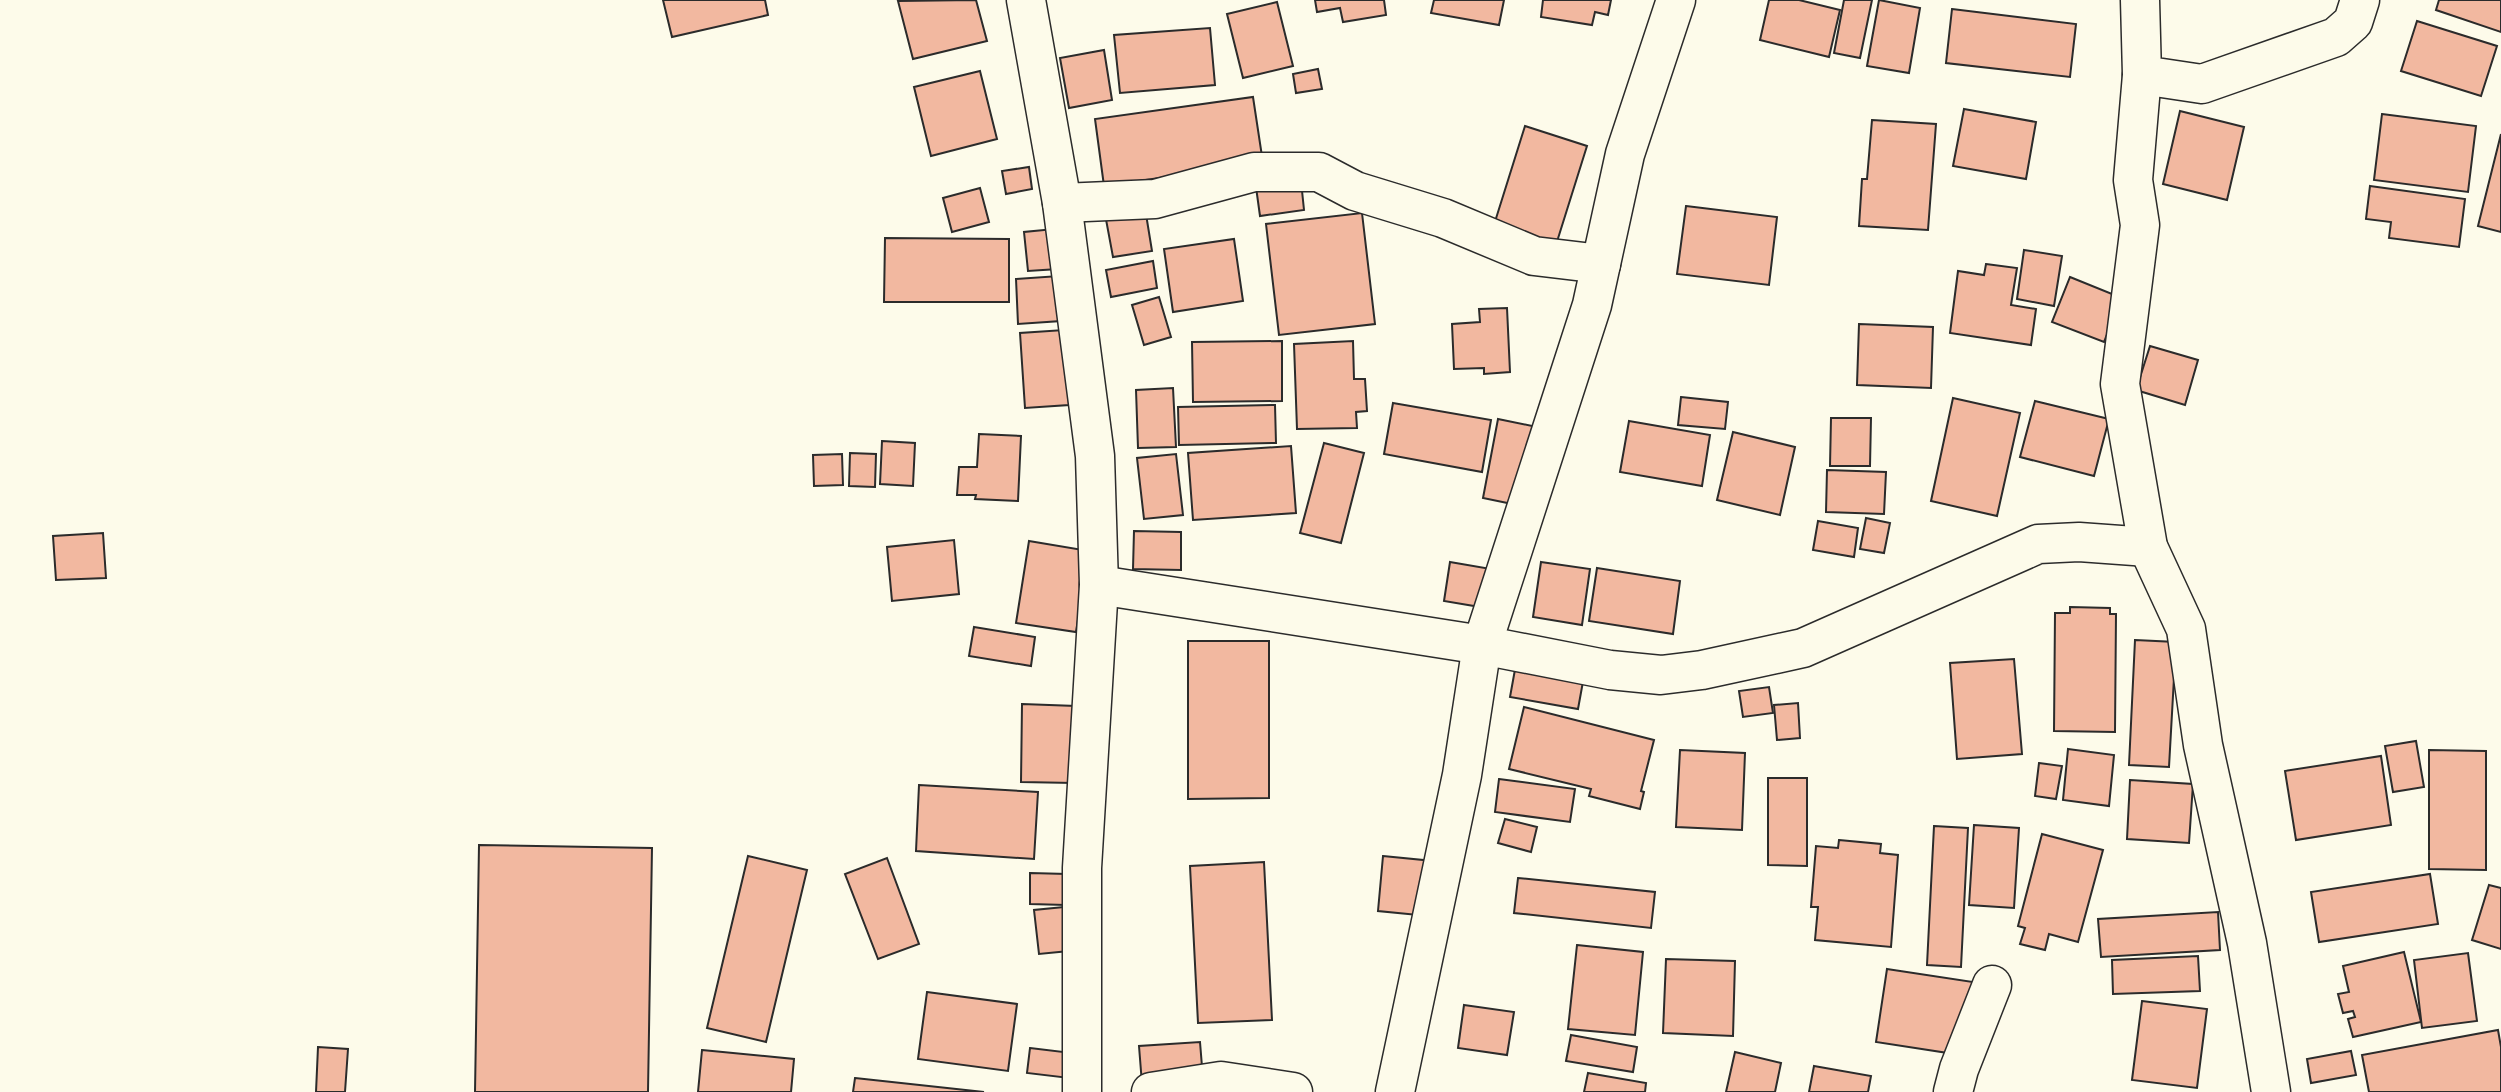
<svg xmlns="http://www.w3.org/2000/svg" width="2501" height="1092" font-family="'Varela Round',sans-serif">
	<rect width="100%" height="100%" fill="#fdfbea"/>
	<g fill="#f2b8a0" stroke="#2b2b2b" stroke-width="2">
		<polygon points="663,0 765,0 768,15 672,37"/>
		<polygon points="976,0 987,41 913,59 898,1"/>
		<polygon points="1315,0 1384,0 1386,15 1343,22 1340,8 1317,12"/>
		<polygon points="1434,0 1504,0 1499,25 1431,13"/>
		<polygon points="1543,0 1611,0 1608,15 1595,12 1592,25 1541,17"/>
		<polygon points="1769,0 1799,0 1840,10 1829,57 1760,40"/>
		<polygon points="1844,0 1872,0 1860,58 1834,53"/>
		<polygon points="1879,0 1920,8 1909,73 1867,66"/>
		<polygon points="2439,0 2501,0 2501,32 2436,10"/>
		<polygon points="1277,2 1293,66 1243,78 1227,14"/>
		<polygon points="1952,9 2076,24 2070,77 1946,63"/>
		<polygon points="2417,21 2497,46 2481,96 2401,71"/>
		<polygon points="1210,28 1215,85 1120,93 1114,35"/>
		<polygon points="1104,50 1112,100 1069,108 1060,58"/>
		<polygon points="1318,69 1322,89 1296,93 1293,74"/>
		<polygon points="980,71 997,139 931,156 914,87"/>
		<polygon points="1253,97 1263,163 1104,186 1095,119"/>
		<polygon points="1964,109 2036,122 2026,179 1953,166"/>
		<polygon points="2180,111 2244,127 2227,200 2163,184"/>
		<polygon points="2382,114 2476,126 2468,192 2374,180"/>
		<polygon points="1872,120 1936,124 1928,230 1859,226 1862,179 1867,179"/>
		<polygon points="1525,126 1587,146 1555,248 1493,228"/>
		<polygon points="2501,134 2501,232 2478,226"/>
		<polygon points="1029,167 1032,189 1006,194 1002,171"/>
		<polygon points="1301,181 1304,210 1260,216 1256,187"/>
		<polygon points="2370,186 2465,199 2459,247 2389,238 2391,222 2366,219"/>
		<polygon points="980,188 989,222 952,232 943,198"/>
		<polygon points="1686,206 1777,217 1769,285 1677,274"/>
		<polygon points="1145,208 1152,251 1113,257 1105,214"/>
		<polygon points="1362,213 1375,324 1279,335 1266,224"/>
		<polygon points="1054,229 1058,269 1028,271 1024,232"/>
		<polygon points="885,238 1009,239 1009,302 884,302"/>
		<polygon points="1234,239 1243,301 1173,312 1164,249"/>
		<polygon points="2024,250 2062,256 2054,306 2017,299"/>
		<polygon points="1153,261 1157,288 1111,297 1106,270"/>
		<polygon points="1986,264 2017,268 2011,305 2036,309 2031,345 1950,333 1958,271 1984,275"/>
		<polygon points="1059,276 1061,321 1018,324 1016,279"/>
		<polygon points="2070,277 2122,298 2104,342 2052,322"/>
		<polygon points="1159,297 1171,337 1144,345 1132,305"/>
		<polygon points="1507,308 1510,372 1484,374 1484,368 1454,369 1452,324 1480,322 1479,309"/>
		<polygon points="1859,324 1933,327 1931,388 1857,385"/>
		<polygon points="1064,330 1069,405 1025,408 1020,333"/>
		<polygon points="1282,341 1282,401 1193,402 1192,342"/>
		<polygon points="1353,341 1354,379 1365,379 1367,411 1356,412 1357,428 1297,429 1294,344"/>
		<polygon points="2150,346 2198,360 2185,405 2136,390"/>
		<polygon points="1173,388 1176,447 1138,448 1136,390"/>
		<polygon points="1681,397 1728,402 1725,429 1678,425"/>
		<polygon points="1953,398 2020,413 1997,516 1931,501"/>
		<polygon points="2035,401 2109,419 2094,476 2020,457"/>
		<polygon points="1393,403 1491,420 1482,472 1384,454"/>
		<polygon points="1275,405 1276,443 1179,445 1178,407"/>
		<polygon points="1831,418 1871,418 1870,466 1830,466"/>
		<polygon points="1498,419 1537,427 1522,506 1483,498"/>
		<polygon points="1629,421 1710,435 1702,486 1620,472"/>
		<polygon points="1733,432 1795,447 1780,515 1717,500"/>
		<polygon points="979,434 1021,436 1018,501 975,499 976,495 957,495 959,467 977,467"/>
		<polygon points="882,441 915,443 913,486 880,484"/>
		<polygon points="1324,443 1364,453 1341,543 1300,533"/>
		<polygon points="1291,446 1296,513 1193,520 1188,453"/>
		<polygon points="850,453 876,454 875,487 849,486"/>
		<polygon points="842,454 843,485 814,486 813,455"/>
		<polygon points="1176,454 1183,515 1144,519 1137,458"/>
		<polygon points="1827,470 1886,472 1884,514 1826,512"/>
		<polygon points="1866,518 1890,523 1884,553 1860,549"/>
		<polygon points="1818,521 1858,528 1854,557 1813,550"/>
		<polygon points="1134,531 1181,532 1181,570 1133,569"/>
		<polygon points="103,533 106,578 56,580 53,536"/>
		<polygon points="954,540 959,594 892,601 887,547"/>
		<polygon points="1029,541 1089,551 1076,632 1016,623"/>
		<polygon points="1450,562 1491,569 1486,608 1444,601"/>
		<polygon points="1541,562 1590,569 1582,625 1533,617"/>
		<polygon points="1597,568 1680,581 1673,634 1589,621"/>
		<polygon points="2070,607 2110,608 2110,614 2116,614 2115,732 2054,731 2055,613 2070,613"/>
		<polygon points="974,627 1035,637 1031,666 969,656"/>
		<polygon points="2135,640 2176,642 2169,767 2129,765"/>
		<polygon points="1188,641 1269,641 1269,798 1188,799"/>
		<polygon points="2014,659 2022,754 1957,759 1950,663"/>
		<polygon points="1516,664 1584,676 1578,709 1510,697"/>
		<polygon points="1769,687 1773,713 1743,717 1739,691"/>
		<polygon points="1798,703 1800,738 1777,740 1774,705"/>
		<polygon points="1022,704 1076,706 1074,783 1021,782"/>
		<polygon points="1524,707 1654,740 1641,791 1644,792 1640,809 1589,796 1591,789 1509,769"/>
		<polygon points="2416,741 2424,787 2393,792 2385,746"/>
		<polygon points="2068,749 2114,755 2109,806 2063,800"/>
		<polygon points="1680,750 1745,753 1742,830 1676,827"/>
		<polygon points="2429,750 2486,751 2486,870 2429,869"/>
		<polygon points="2381,756 2391,825 2296,840 2285,771"/>
		<polygon points="2039,763 2062,766 2056,799 2035,796"/>
		<polygon points="1768,778 1807,778 1807,866 1768,865"/>
		<polygon points="1499,779 1575,789 1570,822 1495,812"/>
		<polygon points="2130,780 2193,784 2189,843 2127,839"/>
		<polygon points="919,785 1038,792 1034,859 916,851"/>
		<polygon points="1505,819 1537,827 1531,852 1498,843"/>
		<polygon points="1974,825 2019,828 2014,908 1969,905"/>
		<polygon points="1934,826 1968,828 1961,967 1927,965"/>
		<polygon points="2042,834 2103,850 2078,942 2049,934 2045,950 2020,944 2025,928 2018,926"/>
		<polygon points="1839,840 1881,844 1880,853 1898,855 1891,947 1815,940 1818,907 1811,907 1816,846 1838,848"/>
		<polygon points="479,845 652,848 648,1092 475,1092"/>
		<polygon points="748,856 807,870 766,1042 707,1028"/>
		<polygon points="1383,856 1433,861 1428,916 1378,911"/>
		<polygon points="887,858 919,944 878,959 845,874"/>
		<polygon points="1264,862 1272,1020 1198,1023 1190,866"/>
		<polygon points="1030,873 1067,874 1066,905 1030,904"/>
		<polygon points="2430,874 2438,924 2319,942 2311,892"/>
		<polygon points="1518,878 1655,892 1651,928 1514,913"/>
		<polygon points="2489,885 2501,888 2501,949 2472,940"/>
		<polygon points="1074,906 1079,950 1039,954 1034,910"/>
		<polygon points="2218,912 2220,950 2101,957 2098,919"/>
		<polygon points="1577,945 1643,952 1635,1035 1568,1029"/>
		<polygon points="2404,952 2421,1022 2353,1037 2348,1019 2355,1017 2353,1011 2343,1013 2338,994 2349,992 2343,966"/>
		<polygon points="2468,953 2477,1021 2422,1028 2414,960"/>
		<polygon points="2198,956 2200,991 2113,994 2112,960"/>
		<polygon points="1666,959 1735,961 1733,1036 1663,1033"/>
		<polygon points="1887,969 1973,982 1961,1055 1876,1042"/>
		<polygon points="927,992 1017,1004 1008,1071 918,1059"/>
		<polygon points="2142,1001 2207,1009 2197,1088 2132,1080"/>
		<polygon points="1464,1005 1514,1012 1507,1055 1458,1048"/>
		<polygon points="2498,1030 2501,1047 2501,1092 2369,1092 2362,1055"/>
		<polygon points="1571,1035 1637,1047 1633,1072 1566,1061"/>
		<polygon points="1200,1042 1203,1079 1142,1084 1139,1046"/>
		<polygon points="318,1047 348,1049 345,1092 316,1092"/>
		<polygon points="1030,1048 1072,1053 1069,1078 1027,1073"/>
		<polygon points="702,1050 794,1059 791,1092 698,1092"/>
		<polygon points="2351,1051 2356,1075 2311,1083 2307,1059"/>
		<polygon points="1735,1052 1781,1063 1775,1092 1726,1092"/>
		<polygon points="1814,1066 1871,1076 1868,1092 1809,1092"/>
		<polygon points="1588,1073 1646,1083 1645,1092 1584,1092"/>
		<polygon points="855,1078 984,1092 853,1092"/>
	</g>
	<g fill="none" stroke-linecap="round" stroke-linejoin="round">
		<defs>
			<g id="minor">
				<polyline points="1026,0 1062,203 1095,456 1099,585 1082,868 1082,1092"/>
				<polyline points="2140,0 2142,75 2202,84 2336,37 2353,22 2360,0"/>
				<polyline points="2142,75 2133,180 2140,225 2120,384 2148,547 2186,629 2203,745 2247,943 2271,1092"/>
				<polyline points="1062,203 1155,199 1254,172 1319,172 1355,191 1443,218 1534,256 1601,264"/>
				<polyline points="1099,585 1482,645 1610,670 1661,675 1702,670 1803,648 2038,544 2079,542 2148,547"/>
				<polyline points="1151,1092 1221,1081 1293,1092"/>
				<polyline points="1395,1092 1462,775 1482,645 1592,305 1625,154 1676,0"/>
				<polyline points="1953,1092 1959,1069 1992,985"/>
			</g>
		</defs>
		<use href="#minor" stroke="#2b2b2b" stroke-width="41"/>
		<use href="#minor" stroke="#fdfbea" stroke-width="38"/>
	</g>
</svg>
